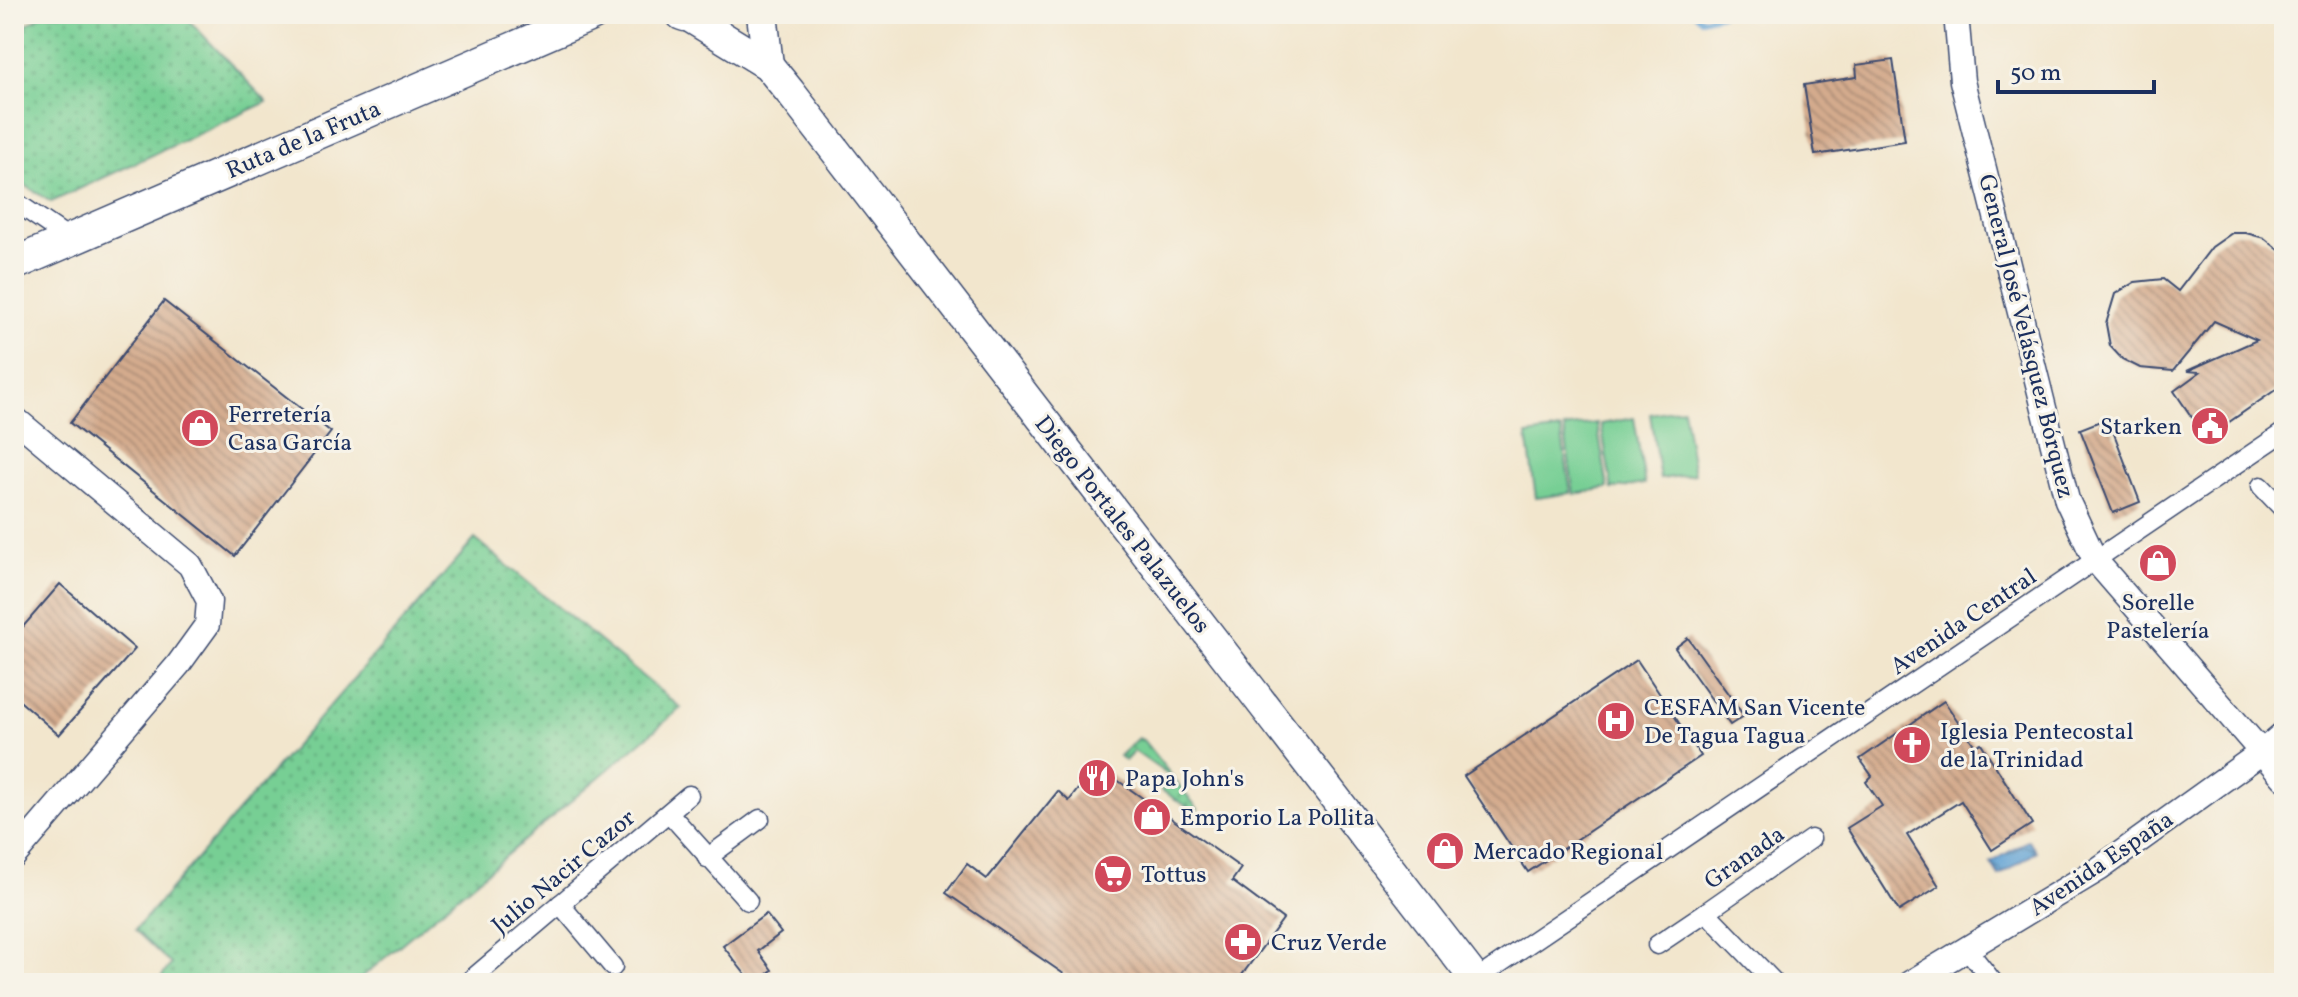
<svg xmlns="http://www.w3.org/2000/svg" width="2298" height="997" font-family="Vollkorn,serif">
	<defs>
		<pattern id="grass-dots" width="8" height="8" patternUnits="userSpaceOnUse" patternTransform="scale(2)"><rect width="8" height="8" fill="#77cf94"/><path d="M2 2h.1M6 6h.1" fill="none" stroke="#61a87c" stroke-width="1.8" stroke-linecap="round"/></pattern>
		<pattern id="water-waves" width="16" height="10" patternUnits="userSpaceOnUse" patternTransform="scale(2)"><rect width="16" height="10" fill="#60a2d4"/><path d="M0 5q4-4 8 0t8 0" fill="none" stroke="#4e84af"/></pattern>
		<pattern id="building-back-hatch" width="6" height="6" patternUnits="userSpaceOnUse" patternTransform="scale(2)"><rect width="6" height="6" fill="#d4ab8d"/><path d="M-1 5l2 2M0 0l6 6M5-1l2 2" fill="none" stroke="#ab8c76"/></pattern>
	</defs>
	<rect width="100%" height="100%" fill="#f7f3e8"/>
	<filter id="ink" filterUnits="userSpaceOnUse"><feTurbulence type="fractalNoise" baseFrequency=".0125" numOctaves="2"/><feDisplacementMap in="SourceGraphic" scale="16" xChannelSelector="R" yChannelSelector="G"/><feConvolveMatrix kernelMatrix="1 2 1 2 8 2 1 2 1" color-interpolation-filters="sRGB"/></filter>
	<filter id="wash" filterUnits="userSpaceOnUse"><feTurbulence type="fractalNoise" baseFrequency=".006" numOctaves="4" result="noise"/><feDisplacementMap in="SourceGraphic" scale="32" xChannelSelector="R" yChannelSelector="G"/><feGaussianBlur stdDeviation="1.8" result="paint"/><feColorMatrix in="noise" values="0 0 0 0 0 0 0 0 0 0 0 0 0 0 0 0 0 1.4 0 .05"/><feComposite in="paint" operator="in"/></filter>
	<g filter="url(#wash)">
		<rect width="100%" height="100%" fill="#f2e6cd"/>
		<g fill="url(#grass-dots)" stroke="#497f79" stroke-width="2">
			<polygon points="44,14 183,14 267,102 51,202 14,178 14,32"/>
			<polygon points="475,539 681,708 355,983 157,983 171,964 135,930"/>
			<polygon points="1138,738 1143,740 1198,809 1196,812 1161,790 1171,777 1134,751 1125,761 1119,756"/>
		</g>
		<g fill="#77cf94" stroke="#497f79" stroke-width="2">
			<polygon points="1683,408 1694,474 1660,479 1650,414"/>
			<polygon points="1634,418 1645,484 1612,489 1601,424"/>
			<polygon points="1597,423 1608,488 1574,494 1564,428"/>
			<polygon points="1561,430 1571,493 1536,498 1527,435"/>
		</g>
		<polygon fill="url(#water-waves)" stroke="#3e6899" stroke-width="2" points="2028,840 2036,852 1999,876 1991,863"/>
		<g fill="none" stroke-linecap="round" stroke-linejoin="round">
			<g stroke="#60a2d4" stroke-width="6">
				<polyline points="1696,14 1701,19 1722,14"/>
				<polyline points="2251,14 2284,17"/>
			</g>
		</g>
		<g id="blocks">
			<g fill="url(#building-back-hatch)">
				<polygon points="1893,60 1905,141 1815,155 1804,85 1857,77 1856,65"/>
				<polygon points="2232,233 2246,233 2264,238 2284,254 2284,384 2206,438 2174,391 2200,372 2187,371 2257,340 2214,321 2173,371 2140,368 2122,359 2110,346 2106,324 2115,294 2135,282 2163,279 2178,291 2212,247"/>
				<polygon points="164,301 331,432 235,556 70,423"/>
				<polygon points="2108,418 2140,502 2113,513 2080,429"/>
				<polygon points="60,584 135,649 59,735 14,696 14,637"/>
				<polygon points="1688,638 1744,716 1730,725 1675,648"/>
				<polygon points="1637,660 1701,756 1528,872 1464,776"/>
				<polygon points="1944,701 1975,746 1981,743 2032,824 1992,850 1961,801 1907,835 1939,886 1899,911 1847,828 1882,806 1866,782 1872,776 1860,759"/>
				<polygon points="1096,765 1241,868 1232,881 1283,919 1236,983 1077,983 946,893 967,864 987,879 1058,791 1069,801"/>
				<polygon points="766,914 781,933 758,951 772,970 757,983 752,983 723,946"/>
			</g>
		</g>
	</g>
	<g filter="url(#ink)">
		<use href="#blocks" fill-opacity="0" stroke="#3b4a6f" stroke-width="2"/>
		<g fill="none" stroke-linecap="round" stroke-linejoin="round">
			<defs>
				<g id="minor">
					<polyline points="14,201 70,239"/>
					<polyline points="2261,486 2284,510"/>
					<polyline points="669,813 748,901"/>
					<polyline points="707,858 760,819"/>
					<polyline points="560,904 613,967"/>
					<polyline points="1657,945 1706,912"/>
					<polyline points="1967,949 1994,983"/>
					<polyline points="467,983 689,795"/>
					<polyline points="1471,983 2284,432"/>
					<polyline points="1775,983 1706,912 1811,839"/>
				</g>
				<g id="tertiary">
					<polyline points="1956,14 1962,81 2067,500 2095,560 2284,778"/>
					<polyline points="14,418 190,565 209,601 207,625 178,665 14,856"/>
					<polyline points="1910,983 2099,869 2262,752 2284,733"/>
				</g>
				<g id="primary">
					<polyline points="685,14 768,65 790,92 1478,983"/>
					<polyline points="762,14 768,65"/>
				</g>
				<g id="trunk">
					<polyline points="682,14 685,15"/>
					<polyline points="14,264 593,14"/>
				</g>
			</defs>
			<use href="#minor" stroke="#3b4a6f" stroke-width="21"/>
			<use href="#tertiary" stroke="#3b4a6f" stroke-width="27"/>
			<use href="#primary" stroke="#3b4a6f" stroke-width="33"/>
			<use href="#trunk" stroke="#3b4a6f" stroke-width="35"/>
			<use href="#minor" stroke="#fff" stroke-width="18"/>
			<use href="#tertiary" stroke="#fff" stroke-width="24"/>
			<use href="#primary" stroke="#fff" stroke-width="30"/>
			<use href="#trunk" stroke="#fff" stroke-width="32"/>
		</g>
	</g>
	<defs>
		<symbol id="civic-disc" viewBox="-11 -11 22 22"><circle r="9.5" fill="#d1495b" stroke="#f7f3e8"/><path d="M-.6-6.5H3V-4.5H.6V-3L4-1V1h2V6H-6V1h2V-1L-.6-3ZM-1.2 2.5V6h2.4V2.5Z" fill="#fff"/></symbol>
		<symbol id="shop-disc" viewBox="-11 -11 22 22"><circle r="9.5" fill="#d1495b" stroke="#f7f3e8"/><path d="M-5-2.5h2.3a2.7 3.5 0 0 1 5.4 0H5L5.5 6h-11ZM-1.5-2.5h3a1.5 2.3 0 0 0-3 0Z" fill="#fff"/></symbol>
		<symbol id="hospital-disc" viewBox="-11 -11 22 22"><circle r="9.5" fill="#d1495b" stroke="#f7f3e8"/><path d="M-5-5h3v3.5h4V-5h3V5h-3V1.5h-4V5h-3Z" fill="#fff"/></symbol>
		<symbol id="church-disc" viewBox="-11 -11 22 22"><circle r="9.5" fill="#d1495b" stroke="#f7f3e8"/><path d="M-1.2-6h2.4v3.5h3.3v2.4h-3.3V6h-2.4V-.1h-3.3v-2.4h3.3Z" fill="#fff"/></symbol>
		<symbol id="restaurant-disc" viewBox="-11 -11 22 22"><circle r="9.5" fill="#d1495b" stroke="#f7f3e8"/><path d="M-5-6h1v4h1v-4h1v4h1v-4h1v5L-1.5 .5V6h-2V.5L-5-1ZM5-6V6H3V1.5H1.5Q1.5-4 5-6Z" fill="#fff"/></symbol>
		<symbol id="supermarket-disc" viewBox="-11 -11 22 22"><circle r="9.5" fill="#d1495b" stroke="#f7f3e8"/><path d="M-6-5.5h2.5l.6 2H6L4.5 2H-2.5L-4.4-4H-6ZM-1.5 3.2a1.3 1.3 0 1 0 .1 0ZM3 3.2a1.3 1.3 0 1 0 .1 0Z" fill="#fff"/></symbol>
		<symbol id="pharmacy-disc" viewBox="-11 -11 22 22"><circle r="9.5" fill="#d1495b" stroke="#f7f3e8"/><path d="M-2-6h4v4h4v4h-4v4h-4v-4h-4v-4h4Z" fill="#fff"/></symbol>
	</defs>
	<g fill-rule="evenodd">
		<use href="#civic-disc" x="2188" y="404" width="44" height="44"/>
		<use href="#shop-disc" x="178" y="406" width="44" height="44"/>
		<use href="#shop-disc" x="2136" y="541" width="44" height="44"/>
		<use href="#hospital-disc" x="1594" y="699" width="44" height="44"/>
		<use href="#church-disc" x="1890" y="723" width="44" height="44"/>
		<use href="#restaurant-disc" x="1075" y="756" width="44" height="44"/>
		<use href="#shop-disc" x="1130" y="795" width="44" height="44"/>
		<use href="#shop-disc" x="1423" y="829" width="44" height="44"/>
		<use href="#supermarket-disc" x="1091" y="852" width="44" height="44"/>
		<use href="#pharmacy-disc" x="1221" y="920" width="44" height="44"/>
	</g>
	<g text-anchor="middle" stroke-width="6" stroke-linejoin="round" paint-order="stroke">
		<g font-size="24" fill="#1b2f5e" stroke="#f7f3e8">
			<text transform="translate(303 139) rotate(-23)" y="8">Ruta de la Fruta</text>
			<text transform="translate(2027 336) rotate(76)" y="8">General José Velásquez Bórquez</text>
			<text transform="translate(1123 524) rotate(52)" y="8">Diego Portales Palazuelos</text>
			<text transform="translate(1963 621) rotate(-34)" y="8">Avenida Central</text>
			<text transform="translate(1744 857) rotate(-35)" y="8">Granada</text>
			<text transform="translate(2101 863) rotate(-34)" y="8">Avenida España</text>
			<text transform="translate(563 871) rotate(-40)" y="8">Julio Nacir Cazor</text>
		</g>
		<g font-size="24" fill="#1b2f5e" stroke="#f7f3e8" text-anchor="start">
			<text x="228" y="422">Ferretería<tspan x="228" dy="28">Casa García</tspan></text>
			<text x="2182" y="434" text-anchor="end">Starken</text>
			<text x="2158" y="610" text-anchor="middle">Sorelle<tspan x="2158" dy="28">Pastelería</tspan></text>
			<text x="1644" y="715">CESFAM San Vicente<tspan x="1644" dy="28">De Tagua Tagua</tspan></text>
			<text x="1940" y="739">Iglesia Pentecostal<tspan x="1940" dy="28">de la Trinidad</tspan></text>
			<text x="1125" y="786">Papa John's</text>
			<text x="1180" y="825">Emporio La Pollita</text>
			<text x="1473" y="859">Mercado Regional</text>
			<text x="1141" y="882">Tottus</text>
			<text x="1271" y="950">Cruz Verde</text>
		</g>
	</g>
	<rect width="2298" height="997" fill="none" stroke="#f7f3e8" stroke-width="48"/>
	<path d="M1998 80v12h156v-12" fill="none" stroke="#1b2f5e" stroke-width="4"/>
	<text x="2010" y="80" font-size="24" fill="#1b2f5e" stroke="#f7f3e8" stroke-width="6" paint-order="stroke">50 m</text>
</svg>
